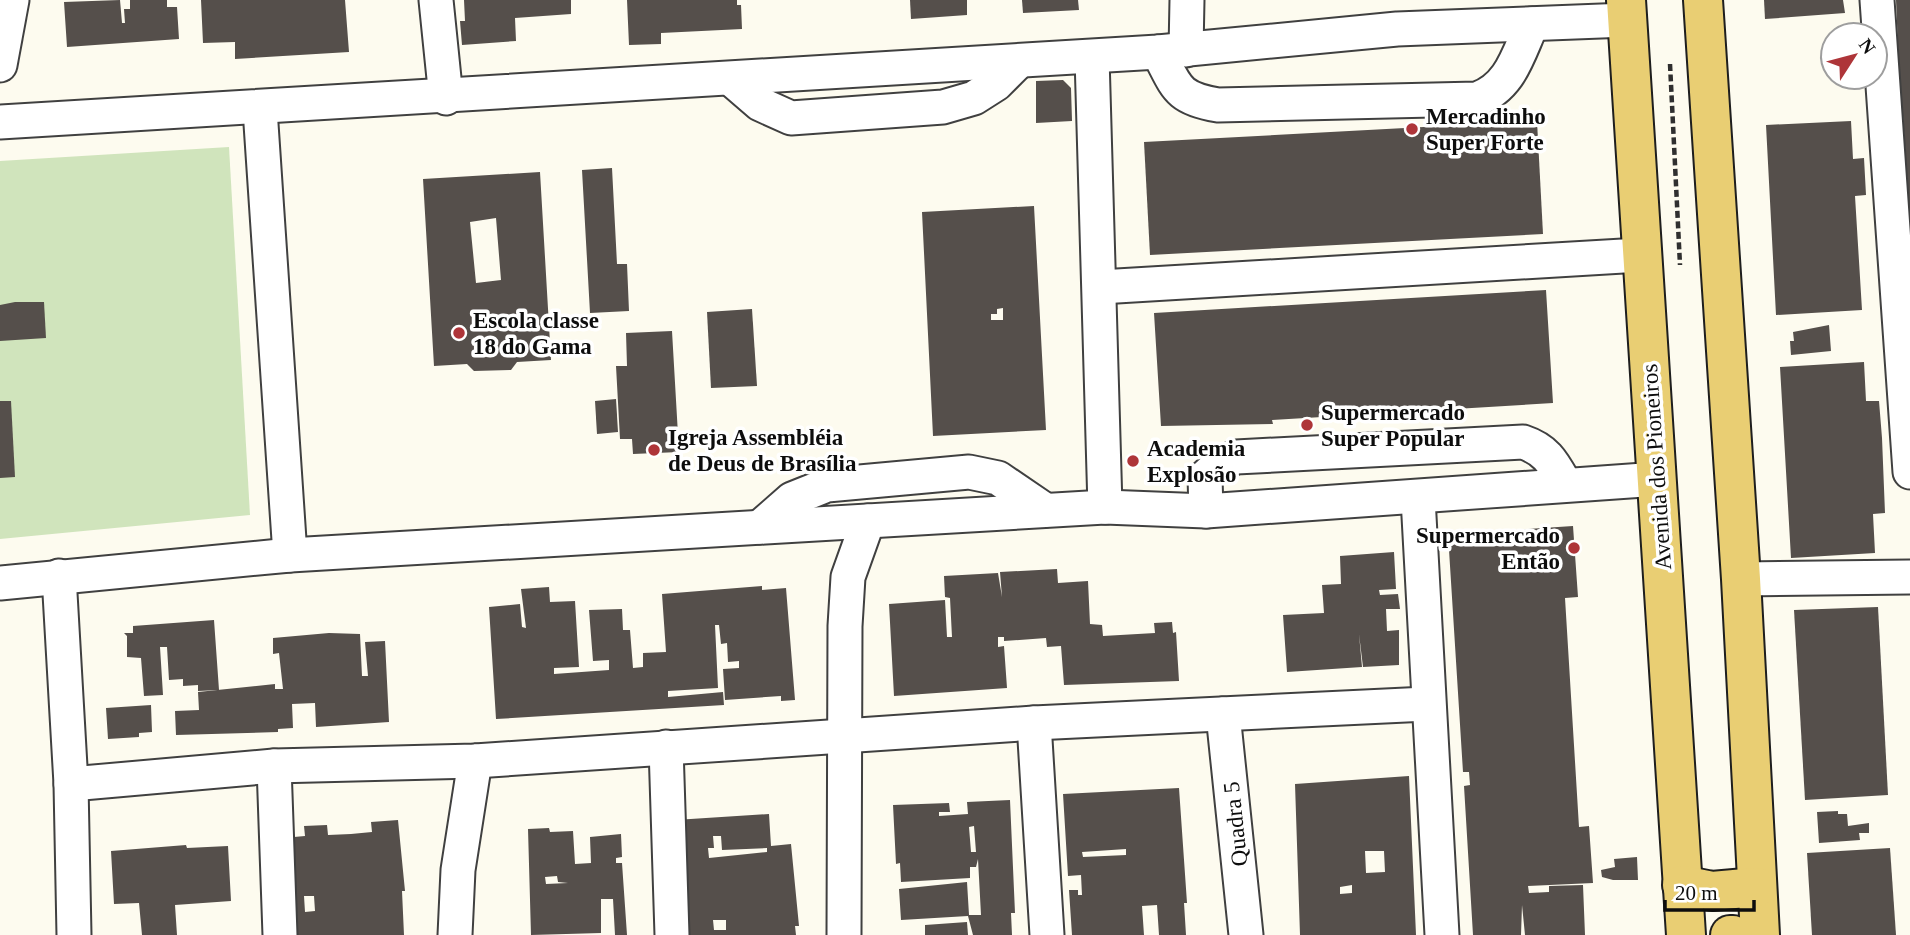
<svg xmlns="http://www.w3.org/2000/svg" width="1910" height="935" font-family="'Times New Roman',serif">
	<rect width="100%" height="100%" fill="#fdfbef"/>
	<polygon fill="#d0e4bc" points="229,147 250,515 0,539 0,161"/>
	<g fill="#554f4b" fill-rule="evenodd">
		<polygon points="120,0 122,23 125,23 124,9 130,9 130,0 167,0 167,7 177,7 179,39 67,47 64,2"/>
		<polygon points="201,0 345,0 349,52 235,59 235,42 203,43"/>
		<polygon points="464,0 571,0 571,14 515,18 516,41 462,45 460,21 465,21"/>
		<polygon points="627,0 737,0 737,5 741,5 742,29 661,33 661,44 629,45"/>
		<polygon points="910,0 967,0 967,15 911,19"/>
		<polygon points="1022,0 1078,0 1079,10 1023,13"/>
		<polygon points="1764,0 1843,0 1845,13 1765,19"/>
		<polygon points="1896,0 1910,0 1910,220 1903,116 1901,116"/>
		<polygon points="1063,80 1071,88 1072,121 1036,123 1036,81"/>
		<polygon points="1537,121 1543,234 1150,255 1144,142"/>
		<polygon points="1851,121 1853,159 1864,158 1866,195 1855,196 1862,310 1776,315 1766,125"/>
		<polygon points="612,168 617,264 627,264 629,311 590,313 582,170"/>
		<path d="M540,172L551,360L517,362L511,370L474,371L467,364L434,366L423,179ZM496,218L501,280L476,283L470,222Z"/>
		<path d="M1034,206L1046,430L933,436L922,212ZM1003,308V320H991V314H997V309Z"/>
		<polygon points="1546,290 1553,403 1272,420 1273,424 1161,426 1154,313"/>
		<polygon points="15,302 44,302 46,338 0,341 0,305"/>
		<polygon points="752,309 757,386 711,388 707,312"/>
		<polygon points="1829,325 1831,351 1791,355 1790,341 1794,341 1793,332"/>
		<polygon points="672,331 679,452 633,454 632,439 620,439 616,366 627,366 626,333"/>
		<polygon points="1864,362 1866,401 1879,401 1882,438 1885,513 1873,514 1875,553 1791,558 1780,367"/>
		<polygon points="616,399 618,432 597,434 595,401"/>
		<polygon points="0,401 11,401 15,477 0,478"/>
		<polygon points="1573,526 1578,597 1565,598 1579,827 1589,826 1593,883 1528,886 1529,893 1549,892 1549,886 1583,885 1585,935 1525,935 1522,905 1521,935 1473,935 1464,786 1470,785 1469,772 1463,772 1448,534"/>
		<polygon points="1394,552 1396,589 1379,590 1380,595 1398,594 1400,609 1386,609 1387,631 1399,630 1399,665 1363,667 1359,634 1362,667 1287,672 1283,615 1324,613 1322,585 1341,584 1340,556"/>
		<polygon points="1057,569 1058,583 1088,581 1090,624 1102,625 1103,636 1155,633 1154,623 1172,622 1173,633 1176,632 1179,681 1064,685 1061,646 1047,647 1046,638 1004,641 1004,637 998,637 998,647 1004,646 1007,688 894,696 889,604 945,600 947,637 952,637 950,598 945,597 944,576 998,573 1002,597 1000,572"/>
		<polygon points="762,586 762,590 786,588 795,700 781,701 781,696 725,700 723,669 739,668 739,661 728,662 727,643 721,644 719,625 715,625 718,688 668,691 668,697 723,692 724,705 496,719 489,607 520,604 522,627 526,628 521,589 549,587 550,602 575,601 579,667 554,668 554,674 609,670 609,660 593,661 589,610 622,609 623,630 630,630 633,668 643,667 643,653 666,652 662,594"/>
		<polygon points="1878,607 1888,795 1805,800 1794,610"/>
		<polygon points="214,620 219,690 198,691 198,685 183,686 183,679 169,680 167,647 160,647 163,695 144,696 141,658 127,657 127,636 124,633 133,633 133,626"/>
		<polygon points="329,633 360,634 362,676 368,676 365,642 385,641 389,722 316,727 315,703 292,704 293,728 278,729 278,732 176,735 175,711 199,710 198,692 275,684 275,689 283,689 279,653 273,654 273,638"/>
		<polygon points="151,705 152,732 139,733 139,737 108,739 106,708"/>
		<path d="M1409,776L1416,935H1300L1295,784ZM1365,851H1384L1385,872L1366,873ZM1352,885V893L1340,894V887Z"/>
		<path d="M1179,788L1187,903H1184L1186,935H1159L1157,905L1142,906L1144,935H1072L1069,890H1078V895H1082L1081,875L1068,876L1063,794ZM1126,849V855L1083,857L1082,852Z"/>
		<path d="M1010,800L1015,913H1011L1012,935H973L968,916L901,920L899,889L967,882L969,915H981L978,859L976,867H970V878L901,882L900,863L896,864L893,805L949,803L950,812H939V816L968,814L967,802ZM974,826L976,852H971L969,827Z"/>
		<polygon points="1838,811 1838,814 1847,814 1848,826 1869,823 1869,833 1859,833 1860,840 1819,843 1817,812"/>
		<path d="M769,814L771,846L791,844L799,926H795L796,935H684L675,820ZM713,836H721L722,850L767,848V852L709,858L708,848H714ZM713,920H726V930H714Z"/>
		<path d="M398,820L405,891H402L404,935H287L283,838L305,836L304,826L327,825L328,835L351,834L372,832L371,822ZM304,896H314L315,911L305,912Z"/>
		<path d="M549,828L550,832L573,831L575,864L591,863L590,837L621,834L622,857L616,858V863H622L627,935H615L613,899H601V933L531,935L528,829ZM557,876L558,882L568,883L546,884L545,877Z"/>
		<polygon points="186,845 187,848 228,846 231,901 175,905 177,935 142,935 139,903 114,904 111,851"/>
		<polygon points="1890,848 1896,935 1812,935 1807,853"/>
		<polygon points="1637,857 1638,880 1613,880 1602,877 1601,870 1615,867 1614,859"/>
		<polygon points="967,922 968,935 925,935 925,925"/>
	</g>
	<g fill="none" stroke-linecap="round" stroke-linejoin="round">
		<defs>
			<g id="minor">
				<polyline points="436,0 446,98"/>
				<polyline points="1877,0 1910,472"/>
				<polyline points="1186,50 1187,0"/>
				<path d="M1158,52C1177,87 1176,98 1218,105L1477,99C1511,87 1518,54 1532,24"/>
				<polyline points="1092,57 1105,507"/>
				<polyline points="0,65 12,0"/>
				<polyline points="731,79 760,104 791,118 943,107 974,98 996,84 1019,61"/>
				<polyline points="260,109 290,555"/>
				<polyline points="0,122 1158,52 1397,29 1627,20"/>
				<polyline points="1100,287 1640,255"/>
				<polyline points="1418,498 1442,935"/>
				<path d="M1206,511L1205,477L1218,465L1236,457L1523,442C1547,450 1553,463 1565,484"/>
				<polyline points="760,527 792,499 827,485 969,472 998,478 1045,510"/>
				<polyline points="59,576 71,784 74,935"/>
				<polyline points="1741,579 1910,577"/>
				<polyline points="0,583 290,555 1105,507 1206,511 1658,479"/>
				<polyline points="1223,714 1246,935"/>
				<polyline points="1034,723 1047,935"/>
				<polyline points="666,747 672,935"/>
				<polyline points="274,766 280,935"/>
				<polyline points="71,784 274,766 475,761 1034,723 1427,704"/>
				<polyline points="455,935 458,870 475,761"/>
				<polyline points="844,935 845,626 848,577 868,521"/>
			</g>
			<g id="major">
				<polyline points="1626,0 1686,935"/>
				<polyline points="1703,0 1741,579 1760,935"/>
				<polyline points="1682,885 1712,891 1757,887"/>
				<polyline points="1730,935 1733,935"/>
			</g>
		</defs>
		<use href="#minor" stroke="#404040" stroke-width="37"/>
		<use href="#major" stroke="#1e1e1e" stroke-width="42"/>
		<polyline stroke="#2f2f2f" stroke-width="4.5" stroke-dasharray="7 3.5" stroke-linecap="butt" points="1670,64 1680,265"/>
		<use href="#minor" stroke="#fff" stroke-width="33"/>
		<use href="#major" stroke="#e9ce73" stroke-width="38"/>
	</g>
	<g fill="#ae3539" stroke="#fff" stroke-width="2.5">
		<circle cx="1412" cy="129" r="7"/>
		<circle cx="459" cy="333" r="7"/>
		<circle cx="1307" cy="425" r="7"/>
		<circle cx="654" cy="450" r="7"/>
		<circle cx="1133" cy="461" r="7"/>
		<circle cx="1574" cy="548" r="7"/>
	</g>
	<g text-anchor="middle" stroke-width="7" stroke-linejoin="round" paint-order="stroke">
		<g font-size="23" font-weight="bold" fill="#0d0d0d" stroke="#fff" text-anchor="start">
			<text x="1426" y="124">Mercadinho<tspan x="1426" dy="26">Super Forte</tspan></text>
			<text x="473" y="328">Escola classe<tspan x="473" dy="26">18 do Gama</tspan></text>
			<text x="1321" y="420">Supermercado<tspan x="1321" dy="26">Super Popular</tspan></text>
			<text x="668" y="445">Igreja Assembléia<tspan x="668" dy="26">de Deus de Brasília</tspan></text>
			<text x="1147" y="456">Academia<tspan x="1147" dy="26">Explosão</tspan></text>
			<text x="1560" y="543" text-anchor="end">Supermercado<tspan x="1560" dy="26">Então</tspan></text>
		</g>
		<g font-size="23" fill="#0d0d0d" stroke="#fff">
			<text transform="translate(1656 467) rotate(-94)" y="8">Avenida dos Pioneiros</text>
			<text transform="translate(1235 824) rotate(-96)" y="8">Quadra 5</text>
		</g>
	</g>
	<g transform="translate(1854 56) rotate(54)"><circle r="33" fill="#ffffff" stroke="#9e9e9e" stroke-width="2"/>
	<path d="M0-5L12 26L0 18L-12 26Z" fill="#ae3539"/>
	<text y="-10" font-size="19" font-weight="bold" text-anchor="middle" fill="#0d0d0d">N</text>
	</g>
	<path d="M1665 900v10h89v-10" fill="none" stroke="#0d0d0d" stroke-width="3.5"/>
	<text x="1675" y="900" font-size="21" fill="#0d0d0d" stroke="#ffffff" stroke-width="5" paint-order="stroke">20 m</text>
</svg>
